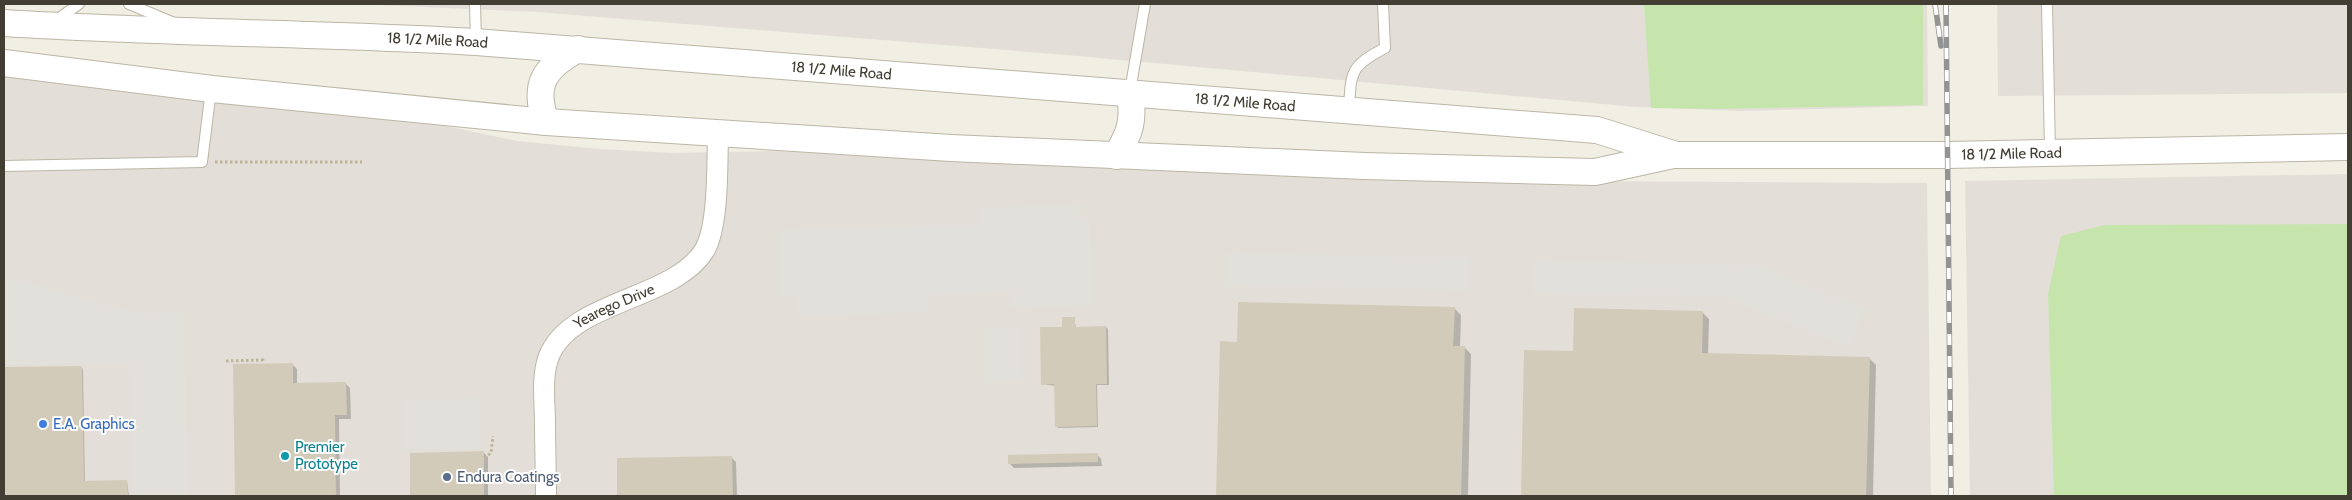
<svg xmlns="http://www.w3.org/2000/svg" width="2352" height="500" font-family="Cabin,sans-serif">
	<rect width="100%" height="100%" fill="#f1eee3"/>
	<g fill="#e3dfd8">
		<polygon points="355,4 1927,4 1928,106 1742,111 1636,107 1066,55 538,12"/>
		<polygon points="1997,4 2348,4 2348,93 1998,96"/>
		<polygon points="4,76 446,126 517,141 600,149 673,153 774,151 1384,180 1927,183 1931,496 4,496"/>
		<polygon points="2348,174 2348,496 1970,496 1965,181"/>
	</g>
	<g fill="#c6e5ac">
		<polygon points="1644,4 1923,4 1923,105 1717,109 1651,108"/>
		<polygon points="2348,224 2348,496 2054,496 2048,294 2061,236 2105,225"/>
	</g>
	<g fill="#e1e0db">
		<polygon points="1079,205 1079,221 1090,221 1092,305 1011,307 1011,292 929,294 929,312 797,316 797,297 780,297 778,230 980,225 979,208"/>
		<polygon points="1226,253 1469,258 1468,290 1226,285"/>
		<polygon points="1533,261 1755,265 1864,309 1849,347 1725,296 1533,293"/>
		<polygon points="4,277 136,313 184,312 188,496 132,496 129,363 4,365"/>
		<polygon points="1021,327 1023,380 985,381 984,328"/>
		<polygon points="481,399 481,449 402,449 402,400"/>
	</g>
	<g fill="#0003">
		<polygon points="1454,308 1461,315 1460,347 1465,348 1471,354 1468,496 1217,496 1221,343 1238,343"/>
		<polygon points="1702,312 1709,319 1708,355 1869,358 1876,365 1873,496 1522,496 1525,351 1575,352"/>
		<polygon points="1074,318 1076,328 1106,327 1108,329 1109,385 1097,385 1098,427 1058,428 1056,426 1055,386 1043,384 1063,328"/>
		<polygon points="292,364 297,369 297,384 346,384 350,388 351,419 339,419 340,496 236,496 234,365"/>
		<polygon points="81,367 83,369 85,482 127,481 129,496 4,496 4,369"/>
		<polygon points="483,452 488,457 488,496 412,496 411,454"/>
		<polygon points="1097,454 1101,459 1102,466 1014,468 1010,464"/>
		<polygon points="732,458 736,462 737,496 619,496 618,460"/>
	</g>
	<g fill="#d2cbb9">
		<polygon points="1238,302 1455,307 1453,346 1465,346 1461,496 1216,496 1220,341 1237,342"/>
		<polygon points="1574,308 1703,311 1702,353 1870,357 1866,496 1521,496 1524,350 1573,351"/>
		<polygon points="1062,317 1075,317 1075,327 1106,326 1107,384 1096,384 1097,426 1055,427 1054,384 1041,385 1040,327 1062,327"/>
		<polygon points="293,363 293,383 346,382 347,415 335,415 336,496 235,496 233,364"/>
		<polygon points="82,366 84,481 127,480 128,496 4,496 4,367"/>
		<polygon points="484,451 484,496 410,496 410,453"/>
		<polygon points="1098,453 1098,462 1008,464 1008,455"/>
		<polygon points="732,456 733,496 617,496 617,458"/>
	</g>
	<g fill="none" stroke-linecap="round" stroke-linejoin="round">
		<defs>
			<g id="service">
				<polyline points="129,4 172,22"/>
				<polyline points="475,4 476,42"/>
				<polyline points="2047,4 2050,152"/>
				<polyline points="55,21 79,4"/>
				<polyline points="1130,91 1145,4"/>
				<path d="M1349,109C1351,72 1350,66 1385,48L1383,4"/>
				<polyline points="4,166 202,162 211,90"/>
			</g>
			<g id="minor">
				<path id="s1" d="M546,496C546,472 545,448 545,424C545,402 541,377 549,356C572,300 673,300 704,251C719,227 717,164 718,135"/>
			</g>
			<g id="tertiary">
				<path id="s2" d="M4,23C161,33 319,33 476,42L1597,130L1673,154"/>
				<path id="s3" d="M4,63L212,89L546,122L951,148L1365,166L1595,172L1673,155H1947L2348,147"/>
				<path d="M546,122C532,84 545,67 578,49"/>
				<path d="M1116,156C1131,132 1134,120 1130,92"/>
			</g>
		</defs>
		<use href="#service" stroke="#bcb6a6" stroke-width="12"/>
		<use href="#minor" stroke="#bcb6a6" stroke-width="22"/>
		<use href="#tertiary" stroke="#bcb6a6" stroke-width="28"/>
		<g stroke="#bdb497" stroke-width="3" stroke-dasharray="2.5 2.5" stroke-linecap="butt">
			<polyline points="215,162 362,162"/>
			<polyline points="226,361 263,360 263,363"/>
			<polyline points="484,458 491,453 493,436"/>
		</g>
		<use href="#service" stroke="#fff" stroke-width="10"/>
		<use href="#minor" stroke="#fff" stroke-width="20"/>
		<use href="#tertiary" stroke="#fff" stroke-width="26"/>
		<defs>
			<g id="rail">
				<polyline points="1935,4 1941,46"/>
				<polyline points="1946,4 1951,496"/>
			</g>
		</defs>
		<use href="#rail" stroke="#939393" stroke-width="5.5"/>
		<use href="#rail" stroke="#fff" stroke-width="4" stroke-dasharray="11" stroke-linecap="butt"/>
	</g>
	<circle fill="#3f7fe0" stroke="#fff" stroke-width="2" cx="43" cy="424" r="5"/>
	<circle fill="#0f9aa8" stroke="#fff" stroke-width="2" cx="285" cy="456" r="5"/>
	<circle fill="#5c6f8a" stroke="#fff" stroke-width="2" cx="447" cy="477" r="5"/>
	<g text-anchor="middle" stroke-width="4" stroke-linejoin="round" paint-order="stroke">
		<g font-size="15" fill="#423e33" stroke="#fff">
			<text dy="5" stroke="none"><textPath href="#s2" startOffset="434">18 1/2 Mile Road</textPath></text>
			<text dy="5" stroke="none"><textPath href="#s2" startOffset="839">18 1/2 Mile Road</textPath></text>
			<text dy="5" stroke="none"><textPath href="#s2" startOffset="1244">18 1/2 Mile Road</textPath></text>
			<text dy="5" stroke="none"><textPath href="#s3" startOffset="2014">18 1/2 Mile Road</textPath></text>
			<text dy="5" stroke="none"><textPath href="#s1" startOffset="225">Yearego Drive</textPath></text>
		</g>
		<g font-size="15" fill="#366cbe" stroke="#fff" text-anchor="start">
			<text x="53" y="429">E.A. Graphics</text>
		</g>
		<g font-size="15" fill="#0d838f" stroke="#fff" text-anchor="start">
			<text x="295" y="452">Premier<tspan x="295" dy="17">Prototype</tspan></text>
		</g>
		<g font-size="15" fill="#4e5e75" stroke="#fff" text-anchor="start">
			<text x="457" y="482">Endura Coatings</text>
		</g>
	</g>
	<rect width="2352" height="500" fill="none" stroke="#423e33" stroke-width="10"/>
</svg>
